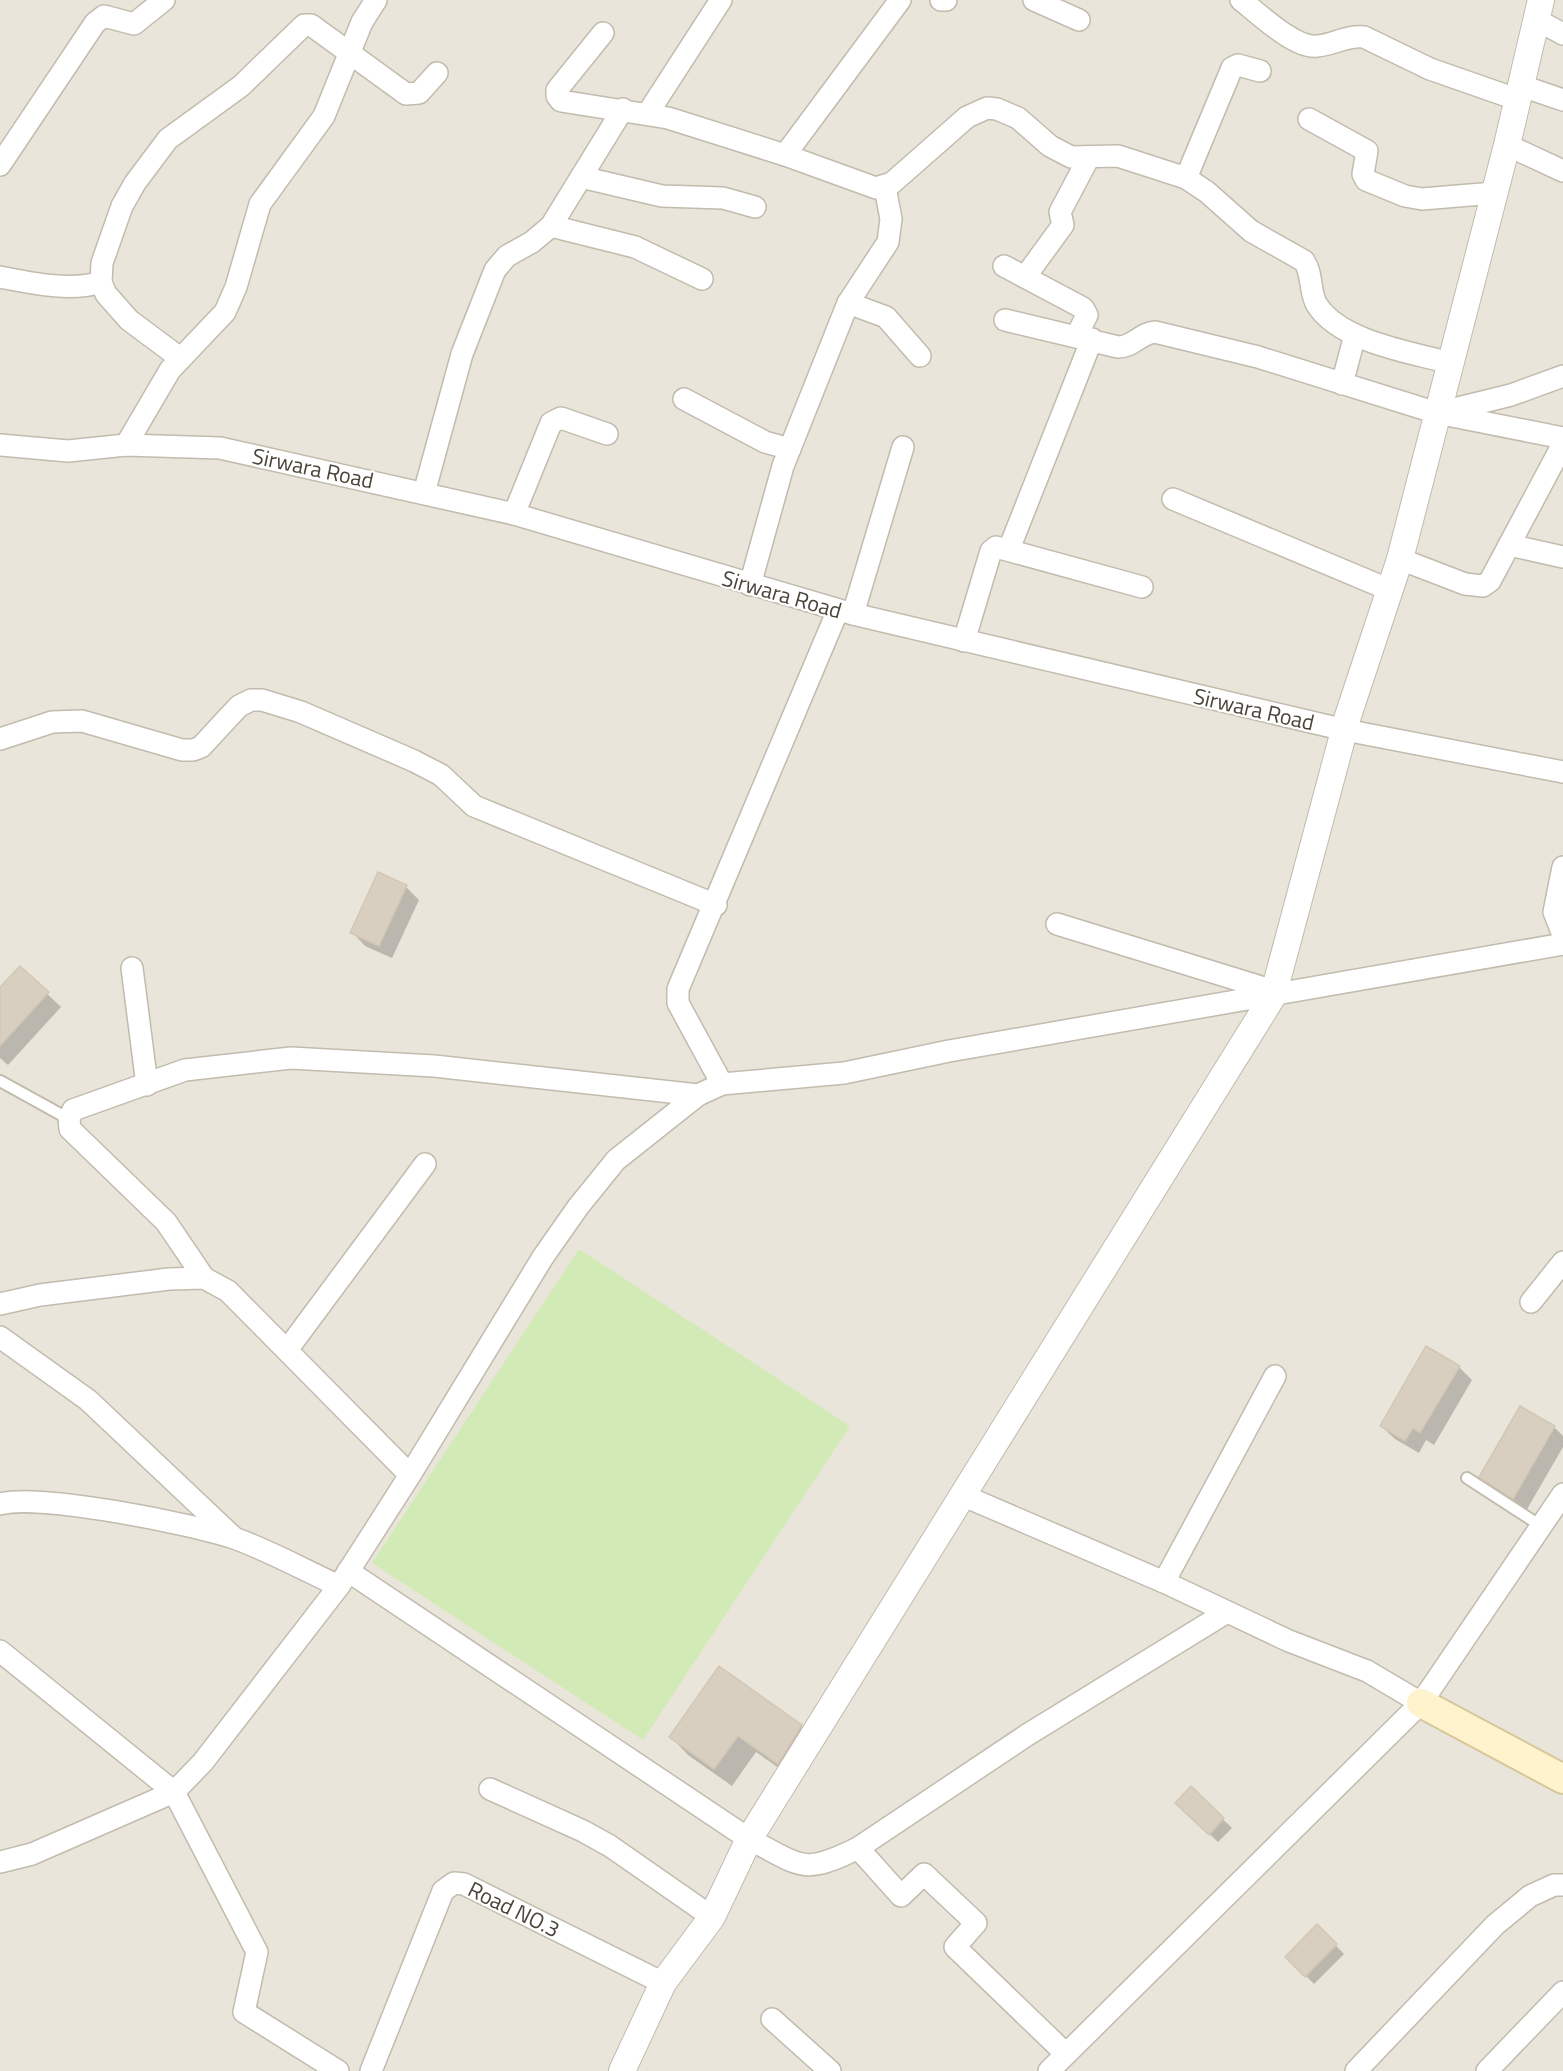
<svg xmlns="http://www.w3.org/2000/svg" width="1563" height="2071" font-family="'Titillium Web',sans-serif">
	<rect width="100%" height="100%" fill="#f6f3ec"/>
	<rect fill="#eae5da" x="0" y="0" width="1563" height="2071"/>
	<polygon fill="#d2eab5" points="579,1249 850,1426 643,1740 372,1563"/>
	<g fill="#0003">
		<polygon points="406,887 419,900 392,958 365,946 352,932"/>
		<polygon points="20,968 61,1007 8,1065 0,1058 0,989"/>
		<polygon points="1459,1367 1472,1380 1434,1445 1426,1440 1419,1453 1395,1439 1381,1426"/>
		<polygon points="1554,1427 1563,1436 1563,1447 1526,1511 1494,1490 1481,1477"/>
		<polygon points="801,1726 819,1744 796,1780 756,1752 732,1786 688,1755 671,1737"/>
		<polygon points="1191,1789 1232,1828 1218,1842 1177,1803"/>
		<polygon points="1317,1926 1344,1954 1314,1984 1287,1957"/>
	</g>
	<g fill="#d8cfc1" stroke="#d3c7b4" stroke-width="1.5">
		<polygon points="378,872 407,885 379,946 350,933"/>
		<polygon points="20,966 49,992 0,1046 0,987"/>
		<polygon points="1426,1346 1460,1366 1420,1433 1413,1428 1405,1441 1380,1426"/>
		<polygon points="1520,1406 1555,1426 1513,1499 1479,1477"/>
		<polygon points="719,1666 802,1725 778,1764 738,1736 714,1769 669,1737"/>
		<polygon points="1191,1786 1224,1818 1209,1835 1175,1803"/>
		<polygon points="1317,1924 1337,1944 1305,1977 1285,1957"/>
	</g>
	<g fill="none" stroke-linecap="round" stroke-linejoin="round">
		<defs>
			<g id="service">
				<polyline points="0,1081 69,1119"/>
				<polyline points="1467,1478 1541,1526"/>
			</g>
			<g id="minor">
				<polyline points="941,0 946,0"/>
				<polyline points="1034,0 1079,20"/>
				<path d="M1241,0C1258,13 1295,49 1317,46C1333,45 1347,35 1364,37L1430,69L1516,99"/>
				<polyline points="1535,19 1563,34"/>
				<path d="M603,33L557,90V96L561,101L668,118L785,155L876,188L892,183L967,117L987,108L997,109L1018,118L1050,146L1071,157L1118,156L1186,178L1207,192L1251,231L1304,261C1313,274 1309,292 1317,305C1341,342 1410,352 1450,363"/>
				<polyline points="1519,85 1563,100"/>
				<polyline points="648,113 721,0"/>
				<polyline points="1309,119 1367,151 1363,174 1366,180 1405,196 1422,199 1494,193"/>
				<polyline points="1507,145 1563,171"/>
				<polyline points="785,155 900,0"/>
				<polyline points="0,165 95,23 104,16 134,24 164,0"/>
				<polyline points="581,177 662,196 723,198 755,207"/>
				<polyline points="1186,178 1232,68 1238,65 1260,71"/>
				<polyline points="551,226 635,247 702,279"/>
				<polyline points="1004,266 1083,308 1087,315 1077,335"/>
				<path d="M0,277C31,283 71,292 101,282"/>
				<polyline points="1025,277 1063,225 1060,212 1089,157"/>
				<polyline points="848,303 886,317 920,356"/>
				<path d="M1005,320L1118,347C1134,347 1140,333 1155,332L1258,357L1437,413L1563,438"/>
				<polyline points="180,358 129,320 106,294 101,282 102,263 122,206 135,183 168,139 241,86 304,25 311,25 406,94 419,93 437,73"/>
				<polyline points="1342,384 1355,335"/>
				<polyline points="684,399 765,442 790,449"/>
				<polyline points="1446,411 1511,395 1563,376"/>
				<polyline points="0,445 68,451 126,445 220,448 514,514 853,614 1345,730 1563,772"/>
				<polyline points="126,445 170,370 225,312 236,287 260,204 324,116 362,22 376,0"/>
				<polyline points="424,493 462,354 495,270 507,256 532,242 551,226 623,109"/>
				<polyline points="1173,499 1390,590"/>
				<polyline points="514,514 551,423 561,418 607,434"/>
				<polyline points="1509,545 1563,557"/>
				<polyline points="1009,549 1092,339"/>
				<polyline points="1400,559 1465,584 1483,586 1490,581 1563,444"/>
				<polyline points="750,585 783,466 848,303 888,242 891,219 885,187"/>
				<polyline points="853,614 903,447"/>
				<polyline points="964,641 991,551 996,547 1142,587"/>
				<polyline points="0,739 52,722 82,721 182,750 193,750 201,747 239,706 251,700 262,700 301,712 414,761 441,775 474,806 716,905"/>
				<polyline points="1563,867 1554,912 1563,935"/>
				<polyline points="1057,924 1274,991"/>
				<polyline points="132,968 147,1085"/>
				<polyline points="722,1084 678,1003 678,989 838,610"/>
				<polyline points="204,1278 166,1222 70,1129 69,1119 73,1110 185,1070 291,1058 434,1066 698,1095"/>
				<polyline points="1531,1302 1563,1262"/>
				<polyline points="0,1304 40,1295 169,1279 204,1278 228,1291 410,1475"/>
				<polyline points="0,1337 88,1400 233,1537"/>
				<polyline points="287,1350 425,1164"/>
				<polyline points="962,1495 1164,1582 1289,1641 1367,1671 1421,1703"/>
				<path d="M0,1504C38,1493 193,1524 234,1538C270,1551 304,1570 339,1586"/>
				<path d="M348,1571L749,1839C802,1866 802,1876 858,1848L1027,1735L1227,1612"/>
				<polyline points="1164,1582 1275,1376"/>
				<polyline points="0,1651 174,1792 257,1952 244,2012 338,2071"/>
				<polyline points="490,1789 583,1831 610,1846 712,1917"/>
				<polyline points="858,1848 901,1896 924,1874 976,1923 955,1947 1066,2054"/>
				<polyline points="0,1862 32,1854 174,1792 203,1762 339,1586 410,1475 543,1257 578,1207 616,1160 698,1095 722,1084 844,1073 949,1051 1563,944"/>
				<polyline points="772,2019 830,2071"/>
				<polyline points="371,2071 443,1891 454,1883 464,1884 663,1983"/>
				<polyline points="1049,2071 1421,1703 1563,1494"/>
				<polyline points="1356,2071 1495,1925 1530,1896 1554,1885 1563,1885"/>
				<polyline points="1487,2071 1563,1992"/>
			</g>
			<polyline id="tertiary" points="622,2071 663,1983 712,1917 749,1839 1273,996 1348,716 1400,559 1507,145 1541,0"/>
			<polyline id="secondary" points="1421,1703 1563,1779"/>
		</defs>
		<use href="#service" stroke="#c2bbae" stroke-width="14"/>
		<use href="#minor" stroke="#c2bbae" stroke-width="24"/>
		<use href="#tertiary" stroke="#c2bbae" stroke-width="28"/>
		<use href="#secondary" stroke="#d6c79b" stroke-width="32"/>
		<use href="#service" stroke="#fff" stroke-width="10"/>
		<use href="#minor" stroke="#fff" stroke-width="21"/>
		<use href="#tertiary" stroke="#fff" stroke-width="26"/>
		<use href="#secondary" stroke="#fff3cd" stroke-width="28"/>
	</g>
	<g text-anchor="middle" stroke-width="4.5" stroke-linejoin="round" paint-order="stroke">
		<g font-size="22" fill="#4b4439" stroke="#fff">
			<text transform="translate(313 468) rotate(12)" y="8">Sirwara Road</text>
			<text transform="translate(782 594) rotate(16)" y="8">Sirwara Road</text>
			<text transform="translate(1254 709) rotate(13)" y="8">Sirwara Road</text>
			<text transform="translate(514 1909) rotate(26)" y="8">Road NO.3</text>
		</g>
	</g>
</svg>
